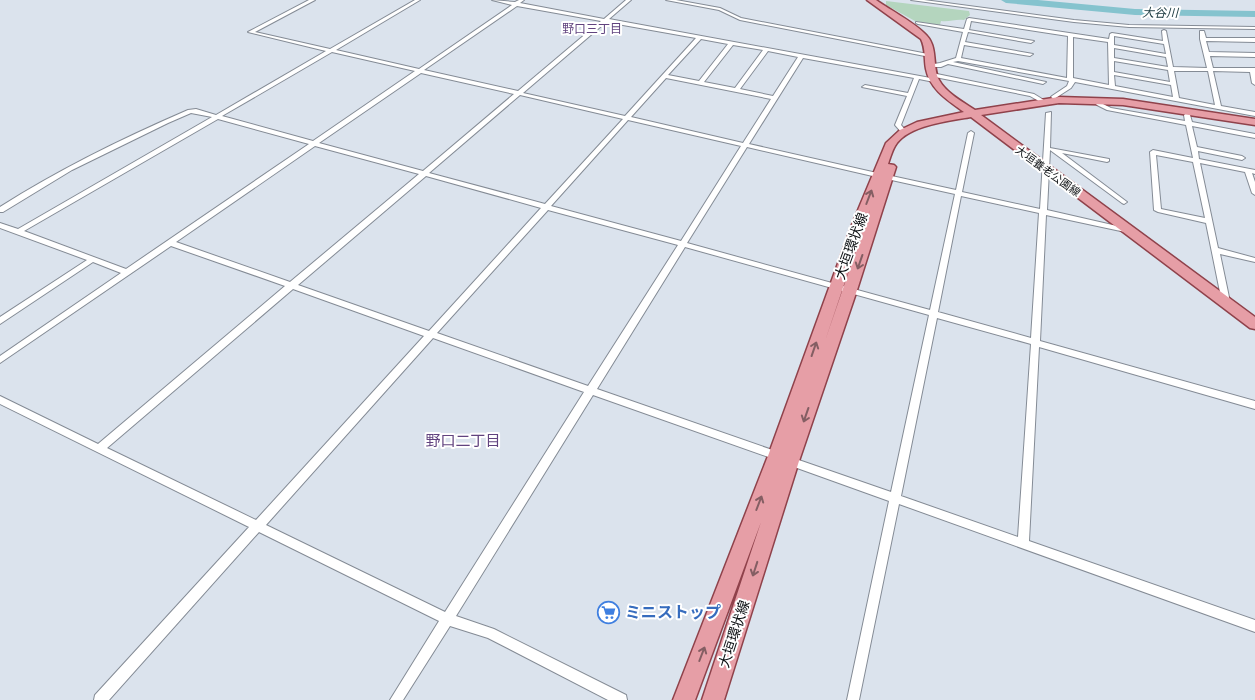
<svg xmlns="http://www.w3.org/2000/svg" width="1255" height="700" font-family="'PT Sans Narrow','Noto Sans JP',sans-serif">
	<rect width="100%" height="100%" fill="#dbe3ed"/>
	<path fill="#b4d5be" d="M886,1L969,11L970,15L964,20C955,19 950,22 941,21L940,25L915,21L886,5Z"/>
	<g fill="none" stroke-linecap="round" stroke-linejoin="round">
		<polygon fill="#85c3ce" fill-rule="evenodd" points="1001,0 1038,0 1135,9 1255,11 1255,17 1135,15 1006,3"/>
		<defs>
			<g id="minor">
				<path d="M309,0H315L255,32L330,49L415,0H420L336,50L419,69L512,5L492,0L515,2L519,0H524L520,3L604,19L626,0H631L609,19L936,79V81L934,82L919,79L901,125L907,132L904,134L902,133L895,125L907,96L862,87L865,85L908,93L914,78L803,58L749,144L877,173L880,175L877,177L747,147L687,243L930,310L955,194L887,179L884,177L887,175L956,190L968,133L971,131L974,133L962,192L1040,209L1046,113L1051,112L1050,148L1109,159V161L1107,162L1062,153L1127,202L1124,204L1122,203L1050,150L1047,210L1130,229L1134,231L1130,233L1046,215L1040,341L1255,401V409L1039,347L1029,541L1255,620V632L899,504L859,700H847L889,501L786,464L785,461L786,458L790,457L891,492L929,315L685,247L597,389L781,453L782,456L781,459L777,460L593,395L456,616L494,629L626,695L627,700H608L488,638L450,626L403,700H390L439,621L259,532L109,700H94L95,695L249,527L0,404V396L98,444L285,286L171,246L0,363V356L121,273L93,262L0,324V317L87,260L0,228V223L18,229L212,117L191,113L168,123L72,170L3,212H0V207C60,169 123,138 188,110L196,109L216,115L326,51L248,32ZM517,6L601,21L518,91L424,70ZM606,22L696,38L625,116L523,93ZM701,39L728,44L699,81L668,75ZM733,45L763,50L735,88L704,82ZM768,51L798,57L773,96L740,89ZM332,52L415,71L313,141L222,116ZM421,73L514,94L423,171L319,143ZM666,78L771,99L743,143L631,117ZM520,95L623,119L545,204L429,173ZM218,119L309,144L126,269L24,231ZM628,120L741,146L681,241L551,206ZM315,146L419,174L290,282L176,242ZM426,176L541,208L429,331L298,285ZM961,196L1039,213L1031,338L938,312ZM548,210L678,245L588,386L437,333ZM293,289L424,336L256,520L107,448ZM937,318L1031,344L1018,537L901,496ZM433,338L584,392L445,612L266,525Z"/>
				<polygon points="666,0 676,0 720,8 741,18 933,55 930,57 740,20 719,10"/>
				<polygon points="911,0 924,0 1074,20 1129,25 1255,27 1255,29 1129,27 1074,22"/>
				<path d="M969,18L1109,39L1110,34L1112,33L1163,41L1162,31L1164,30L1166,31L1173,67L1207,68L1200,39V31H1204L1206,38H1255V42L1206,41L1209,52L1255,53V57L1210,56L1213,68H1255V85L1252,83L1250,72L1213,71L1221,106L1255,112V116L1075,82L1071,88L1054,99L1051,97L1052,96L1067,86L1069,81L958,61L953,62L1046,82L1043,84L948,64L941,67H928V65L940,63L956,58L963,32L918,24L916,23V22L964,29L967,19ZM971,21L1068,36L1067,78L961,58L964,45L1030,56L1033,54L965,42L968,32L1031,43L1034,41L969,30ZM1114,36L1164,44L1166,54L1114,45ZM1073,37L1108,42L1109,85L1073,78ZM1114,48L1166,57L1168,67L1114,58ZM1114,61L1168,70L1170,82L1114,72ZM1174,71H1208L1215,105L1179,98ZM1114,75L1171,85L1173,97L1115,86Z"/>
				<polygon points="932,73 1034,94 1047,102 1044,104 1030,96 930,76 929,75"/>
				<path d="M1099,102L1111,108L1185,121L1184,115L1187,113L1190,115L1192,122L1255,134V138L1192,126L1197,147L1242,156L1245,158L1242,160L1198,151L1199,159L1255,170V174L1252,173L1255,182V195L1252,193L1245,172L1200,163L1218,248L1255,258V262L1220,254L1230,302L1229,304L1226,305L1222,302L1206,223L1158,212L1154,210L1150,152L1153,150L1193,158L1186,125L1107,110L1097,105L1096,104ZM1156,155L1193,162L1205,218L1161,209Z"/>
			</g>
			<path id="primary" d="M867,0H876C890,10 917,24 927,36C938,48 932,67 939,80C946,93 963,102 975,110L1059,97L1123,99L1255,119V125L1123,105L1059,103L981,115L1255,317V329L1250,328L971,117C949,121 907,125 895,146C892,151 890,158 888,164L894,165L896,167L857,290L799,461L724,700H702L761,522L695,700H673L768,456L853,222L886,143L900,130L917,122L964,112C949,101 930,90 926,69C924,59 926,49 921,39ZM870,210L825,341L865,222Z"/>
		</defs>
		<use href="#minor" stroke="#848b95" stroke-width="2"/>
		<use href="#primary" stroke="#8f424b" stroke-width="3"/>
		<use href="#minor" fill="#fff" fill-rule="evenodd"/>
		<use href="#primary" fill="#e69ea6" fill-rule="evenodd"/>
	</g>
	<defs><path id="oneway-shaft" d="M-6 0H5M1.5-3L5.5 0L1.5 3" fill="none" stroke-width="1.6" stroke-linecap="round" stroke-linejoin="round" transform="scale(1.25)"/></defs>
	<g stroke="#845e63">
		<use href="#oneway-shaft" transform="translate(869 197) rotate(-69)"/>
		<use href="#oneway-shaft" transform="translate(860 262) rotate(109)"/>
		<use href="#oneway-shaft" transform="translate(814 349) rotate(-71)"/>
		<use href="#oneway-shaft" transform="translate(806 415) rotate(109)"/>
		<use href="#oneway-shaft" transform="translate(759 503) rotate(-69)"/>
		<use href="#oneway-shaft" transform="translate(755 569) rotate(108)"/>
		<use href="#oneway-shaft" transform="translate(702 654) rotate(-69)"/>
	</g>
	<defs>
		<symbol id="supermarket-ring" viewBox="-11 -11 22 22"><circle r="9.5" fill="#fff" stroke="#3f7fe0" stroke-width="1.5"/><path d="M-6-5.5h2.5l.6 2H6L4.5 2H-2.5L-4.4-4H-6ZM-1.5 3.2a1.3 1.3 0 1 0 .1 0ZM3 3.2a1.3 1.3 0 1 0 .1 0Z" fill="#3f7fe0"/></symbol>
	</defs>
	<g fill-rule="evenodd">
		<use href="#supermarket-ring" x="596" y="600" width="25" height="25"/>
	</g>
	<g text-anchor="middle" stroke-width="4" stroke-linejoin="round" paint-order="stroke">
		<g font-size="11" fill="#0c0f12" stroke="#fff">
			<text transform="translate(1048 171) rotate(36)" y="4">大垣養老公園線</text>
		</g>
		<g font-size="12" font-style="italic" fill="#17363c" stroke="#fff">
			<text transform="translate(1160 13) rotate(1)" y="4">大谷川</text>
		</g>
		<g font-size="12" fill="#61437f" stroke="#fff">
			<text x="592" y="33">野口三丁目</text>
		</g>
		<g font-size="14" fill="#0c0f12" stroke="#fff">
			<text transform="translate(851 246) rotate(-70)" y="5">大垣環状線</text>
			<text transform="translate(734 634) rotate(-72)" y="5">大垣環状線</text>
		</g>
		<g font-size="15" fill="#61437f" stroke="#fff">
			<text x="463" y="446">野口二丁目</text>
		</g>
		<g font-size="16" font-weight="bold" fill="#366cbe" stroke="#fff" text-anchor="start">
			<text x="625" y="618">ミニストップ</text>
		</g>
	</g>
</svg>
